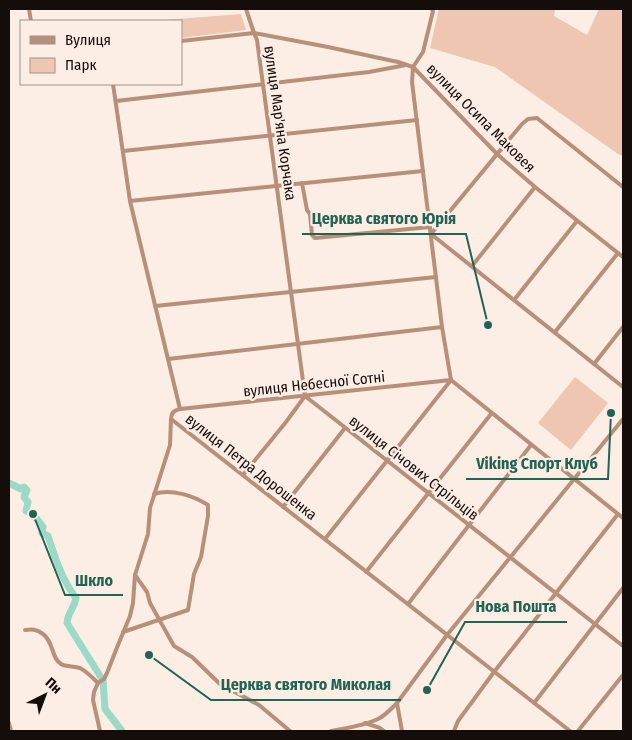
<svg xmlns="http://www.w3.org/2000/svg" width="632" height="740" font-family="'Fira Sans Condensed',sans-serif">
	<rect width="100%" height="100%" fill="#fcede5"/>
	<g fill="#eec6b1">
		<polygon points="439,9 555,9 554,16 587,35 599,9 623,9 623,156 618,154 495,67 430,48"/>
		<polygon points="241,14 246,30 181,38 181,21 152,21"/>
		<polygon points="575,377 608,403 571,450 538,423"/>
	</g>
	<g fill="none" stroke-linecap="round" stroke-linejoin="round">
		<g stroke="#9bdac6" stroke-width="7">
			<path d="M9,483L21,489L24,487L27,490L24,497L28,502L26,511L33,514L43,527L42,533L48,536C55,557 62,580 76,598C74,609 68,612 67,623L102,679"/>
			<polyline points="103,680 105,709 122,731"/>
		</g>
		<g stroke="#b8907a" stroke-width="4">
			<polyline points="29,9 31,21"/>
			<polyline points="246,9 254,33 257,40 305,396"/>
			<polyline points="432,9 433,11 423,52 413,67 412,82 442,327 451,380 623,518"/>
			<polyline points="181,41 254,33 328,47 398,62 413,67 497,154 535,187 623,257"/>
			<path d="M113,84L130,201L180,409C174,410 171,413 171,419L570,731"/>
			<polyline points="116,101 369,72 406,65"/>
			<polyline points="123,151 417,120"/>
			<polyline points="302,183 307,210 310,214 312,235 315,238 430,227"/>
			<polyline points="623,187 537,118 528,119 522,124 431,234 623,387"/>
			<polyline points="130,201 423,171"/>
			<polyline points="472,266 535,187"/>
			<polyline points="514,300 577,221"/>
			<polyline points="155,306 436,277"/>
			<polyline points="555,332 618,253"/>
			<polyline points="168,359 442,327"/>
			<polyline points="594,364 623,327"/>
			<polyline points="305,396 623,646"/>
			<polyline points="180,409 451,380"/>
			<polyline points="243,475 286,422 305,396"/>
			<polyline points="283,507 345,428"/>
			<polyline points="325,539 451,380"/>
			<polyline points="366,572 491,414"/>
			<polyline points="135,575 147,592 150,603 174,646 192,657 220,684 259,705 290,731"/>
			<polyline points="408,604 531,445"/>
			<path d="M25,630C32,629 36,629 43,634C54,642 51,658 61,664C66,667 74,666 80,668C86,671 93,678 98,683"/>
			<path d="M123,632L188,610L194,574L201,557L208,516V505C194,496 171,488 154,494"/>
			<polyline points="397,703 402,731"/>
			<polyline points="534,703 623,588"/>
			<polyline points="9,723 11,731"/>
			<polyline points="365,723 380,728 384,731"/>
			<polyline points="100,731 93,700 94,692 98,683 104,679 107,673 116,650 130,616 133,603 135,575 148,534 150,508 170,445 171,419"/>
			<path d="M331,731C346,728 364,726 378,719C386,715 391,709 397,703L447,635L623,419"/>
			<polyline points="454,731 458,721 494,672 618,514"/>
			<polyline points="578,731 623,675"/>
		</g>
	</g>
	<g text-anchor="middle" stroke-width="4.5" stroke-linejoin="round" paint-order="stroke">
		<g font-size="15" fill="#150d09" stroke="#fcede5">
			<text transform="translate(481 118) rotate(45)" y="5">вулиця Осипа Маковея</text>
			<text transform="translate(280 123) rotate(82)" y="5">вулиця Мар'яна Корчака</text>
			<text transform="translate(314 384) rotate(-6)" y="5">вулиця Небесної Сотні</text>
			<text transform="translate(251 467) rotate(38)" y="5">вулиця Петра Дорошенка</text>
			<text transform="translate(414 468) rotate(38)" y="5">вулиця Січових Стрільців</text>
		</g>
	</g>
	<path fill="none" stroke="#226453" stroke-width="2" d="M488 325L466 234H302M611 413L608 479H466M33 514L65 595H123M427 690L465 622H567M149 655L211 700H401"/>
	<g fill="#226453" stroke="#fcede5" stroke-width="2">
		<circle cx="488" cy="325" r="5"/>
		<circle cx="611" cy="413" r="5"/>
		<circle cx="33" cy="514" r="5"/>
		<circle cx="427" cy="690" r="5"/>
		<circle cx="149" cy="655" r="5"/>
	</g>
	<g font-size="16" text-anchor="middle" font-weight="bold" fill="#226453" stroke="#fcede5" stroke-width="4.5" stroke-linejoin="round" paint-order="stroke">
		<text x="384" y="224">Церква святого Юрія</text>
		<text x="537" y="469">Viking Спорт Клуб</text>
		<text x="94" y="586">Шкло</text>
		<text x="516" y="612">Нова Пошта</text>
		<text x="306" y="690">Церква святого Миколая</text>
	</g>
	<rect width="632" height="740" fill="none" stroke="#150d09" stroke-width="20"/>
	<rect x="20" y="20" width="162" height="65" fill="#fcede5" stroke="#a0938d"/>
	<rect x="30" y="36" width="25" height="8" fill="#b8907a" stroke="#a0938d"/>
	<text x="65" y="45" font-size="15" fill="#150d09">Вулиця</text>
	<rect x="30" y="58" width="25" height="15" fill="#eec6b1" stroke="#a0938d"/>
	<text x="65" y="70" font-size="15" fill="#150d09">Парк</text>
	<g transform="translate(45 695) rotate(42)" stroke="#fcede5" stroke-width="4" paint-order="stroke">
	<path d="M0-4L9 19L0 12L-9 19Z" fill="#150d09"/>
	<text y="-8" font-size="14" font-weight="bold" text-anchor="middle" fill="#150d09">Пн</text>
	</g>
</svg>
